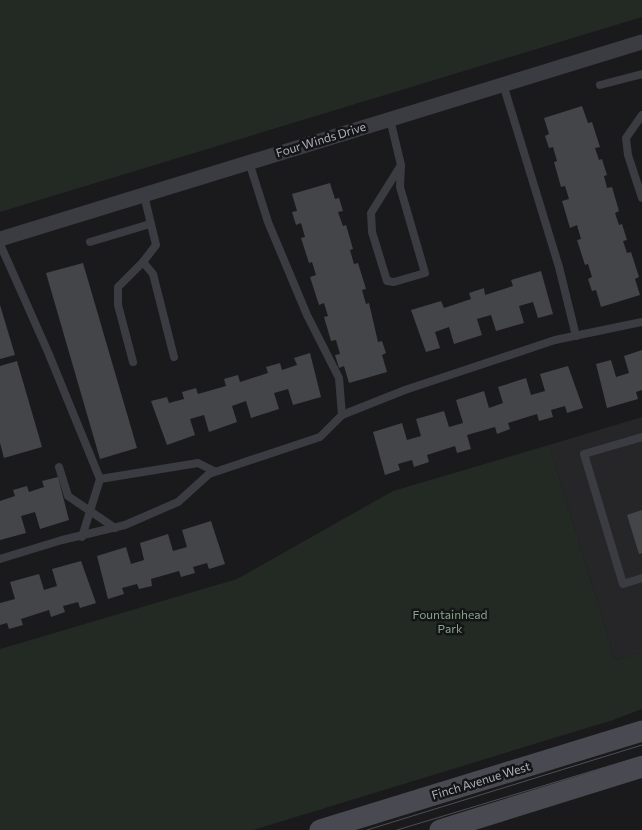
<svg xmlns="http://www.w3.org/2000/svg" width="642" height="830" font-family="Commissioner,sans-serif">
	<rect width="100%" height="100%" fill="#1a1a1c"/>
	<polygon fill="#262629" points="642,417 642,652 615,660 549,445"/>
	<g fill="#222a23">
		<polygon points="0,0 642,0 642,17 0,212"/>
		<polygon points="549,445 615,660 642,652 642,709 613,720 253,830 0,830 0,649 237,579 393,491"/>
	</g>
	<g fill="#444549">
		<polygon points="582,106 588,123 592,122 600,147 595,148 599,160 602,159 607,175 604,176 607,188 612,187 619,211 615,213 619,225 622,224 627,240 623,241 627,253 631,252 639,277 635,279 640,295 601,307 596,290 592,291 588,279 592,277 588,264 585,265 577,240 581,239 577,225 570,228 562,201 569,199 565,186 561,187 554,162 557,161 553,147 549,148 545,136 549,134 544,118"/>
		<polygon points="330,183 335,199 339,198 343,211 338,212 343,226 346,225 353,249 350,250 354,264 358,263 366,289 362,290 366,304 369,303 378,342 382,341 386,353 382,355 387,372 349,383 344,366 339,368 335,355 340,354 336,340 331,341 324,317 328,316 324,303 319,305 310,277 316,275 312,262 309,263 301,238 305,237 301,223 296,225 292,212 297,211 292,194"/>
		<polygon points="83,263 137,448 100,459 46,273"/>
		<polygon points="541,271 553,314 538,318 533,302 519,306 524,323 496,331 491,315 477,319 482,335 454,344 449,327 435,332 440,348 426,352 411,310 441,301 444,308 471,299 469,293 484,288 485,295 513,286 511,280"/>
		<polygon points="0,305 15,355 0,359"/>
		<polygon points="642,350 642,390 636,392 638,399 607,408 596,364 611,360 616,377 629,373 624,356"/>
		<polygon points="310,353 321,397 293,405 288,389 274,393 279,409 251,418 246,401 232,406 237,422 209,432 204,415 190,419 195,435 167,445 151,401 167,397 169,403 184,399 182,392 196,388 198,394 226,386 224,379 238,375 240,382 268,373 266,367 280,363 282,370 297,365 294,358"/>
		<polygon points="17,361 42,447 4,458 0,443 0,366"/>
		<polygon points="568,366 583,408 567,413 565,406 551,410 553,417 539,421 537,414 508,423 510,429 497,434 495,427 467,435 471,449 457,453 455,446 427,455 429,462 414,467 412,460 398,464 400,470 385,475 373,432 402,423 407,440 421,436 416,419 444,411 449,427 463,423 456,400 484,391 489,408 503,403 498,387 526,378 531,395 545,391 540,374"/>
		<polygon points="58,477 69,520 40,529 35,512 21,516 26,533 0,540 0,501 15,496 13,490 27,486 29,492 44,487 42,481"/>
		<polygon points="642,510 642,553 639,554 627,515"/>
		<polygon points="211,521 225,564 209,569 207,563 193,567 195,573 181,577 179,571 151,579 152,586 139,589 137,584 122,588 124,594 108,599 97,556 126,547 131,564 144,560 140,543 168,534 173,551 187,547 182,530"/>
		<polygon points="81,561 96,603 80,608 78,602 63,606 65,612 51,617 49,610 21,619 23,625 9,629 7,623 0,625 0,603 15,599 10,582 39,574 44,590 57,586 52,569"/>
	</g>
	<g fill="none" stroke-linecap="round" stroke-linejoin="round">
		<g stroke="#3b3c41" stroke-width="8">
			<polyline points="503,84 559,267 576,336"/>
			<polyline points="600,85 642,74"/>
			<polyline points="642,115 626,138 628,155 642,198"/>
			<polyline points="390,119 401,165 400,187 425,273 394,282 387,281 372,232 371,213 401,165"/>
			<polyline points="249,162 268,222 307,315 339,378 342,415"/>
			<polyline points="90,242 150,224"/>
			<polyline points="0,244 48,352 100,479 82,537"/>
			<polyline points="143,262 153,274 174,357"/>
			<polyline points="133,362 118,305 118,287 143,262 156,245 144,195"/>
			<polyline points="642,437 584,454 623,584 642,578"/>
			<polyline points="59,467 68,496 115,528"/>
			<polyline points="100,479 198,463 214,471"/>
			<polyline points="0,559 62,540 125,525 178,502 209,474 320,437 342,415 405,390 555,340 642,322"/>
		</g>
		<polyline stroke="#3b3c41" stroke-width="15" points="0,239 642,42"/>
		<g stroke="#494a51" stroke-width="21">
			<polyline points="320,830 642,731"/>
			<polyline points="440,830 642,767"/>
		</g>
		<g stroke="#4e4f56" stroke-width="1">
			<polyline points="367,830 642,745"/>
			<polyline points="397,830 642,756"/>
		</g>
	</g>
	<g text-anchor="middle" stroke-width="5" stroke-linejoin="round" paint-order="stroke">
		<g font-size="12" fill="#adb0bc" stroke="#151517">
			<text transform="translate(321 140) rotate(-17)" y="4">Four Winds Drive</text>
			<text transform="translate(481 781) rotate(-17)" y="4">Finch Avenue West</text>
		</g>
		<g font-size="12" fill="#84a688" stroke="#151517">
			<text x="450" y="619">Fountainhead<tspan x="450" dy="14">Park</tspan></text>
		</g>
	</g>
</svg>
